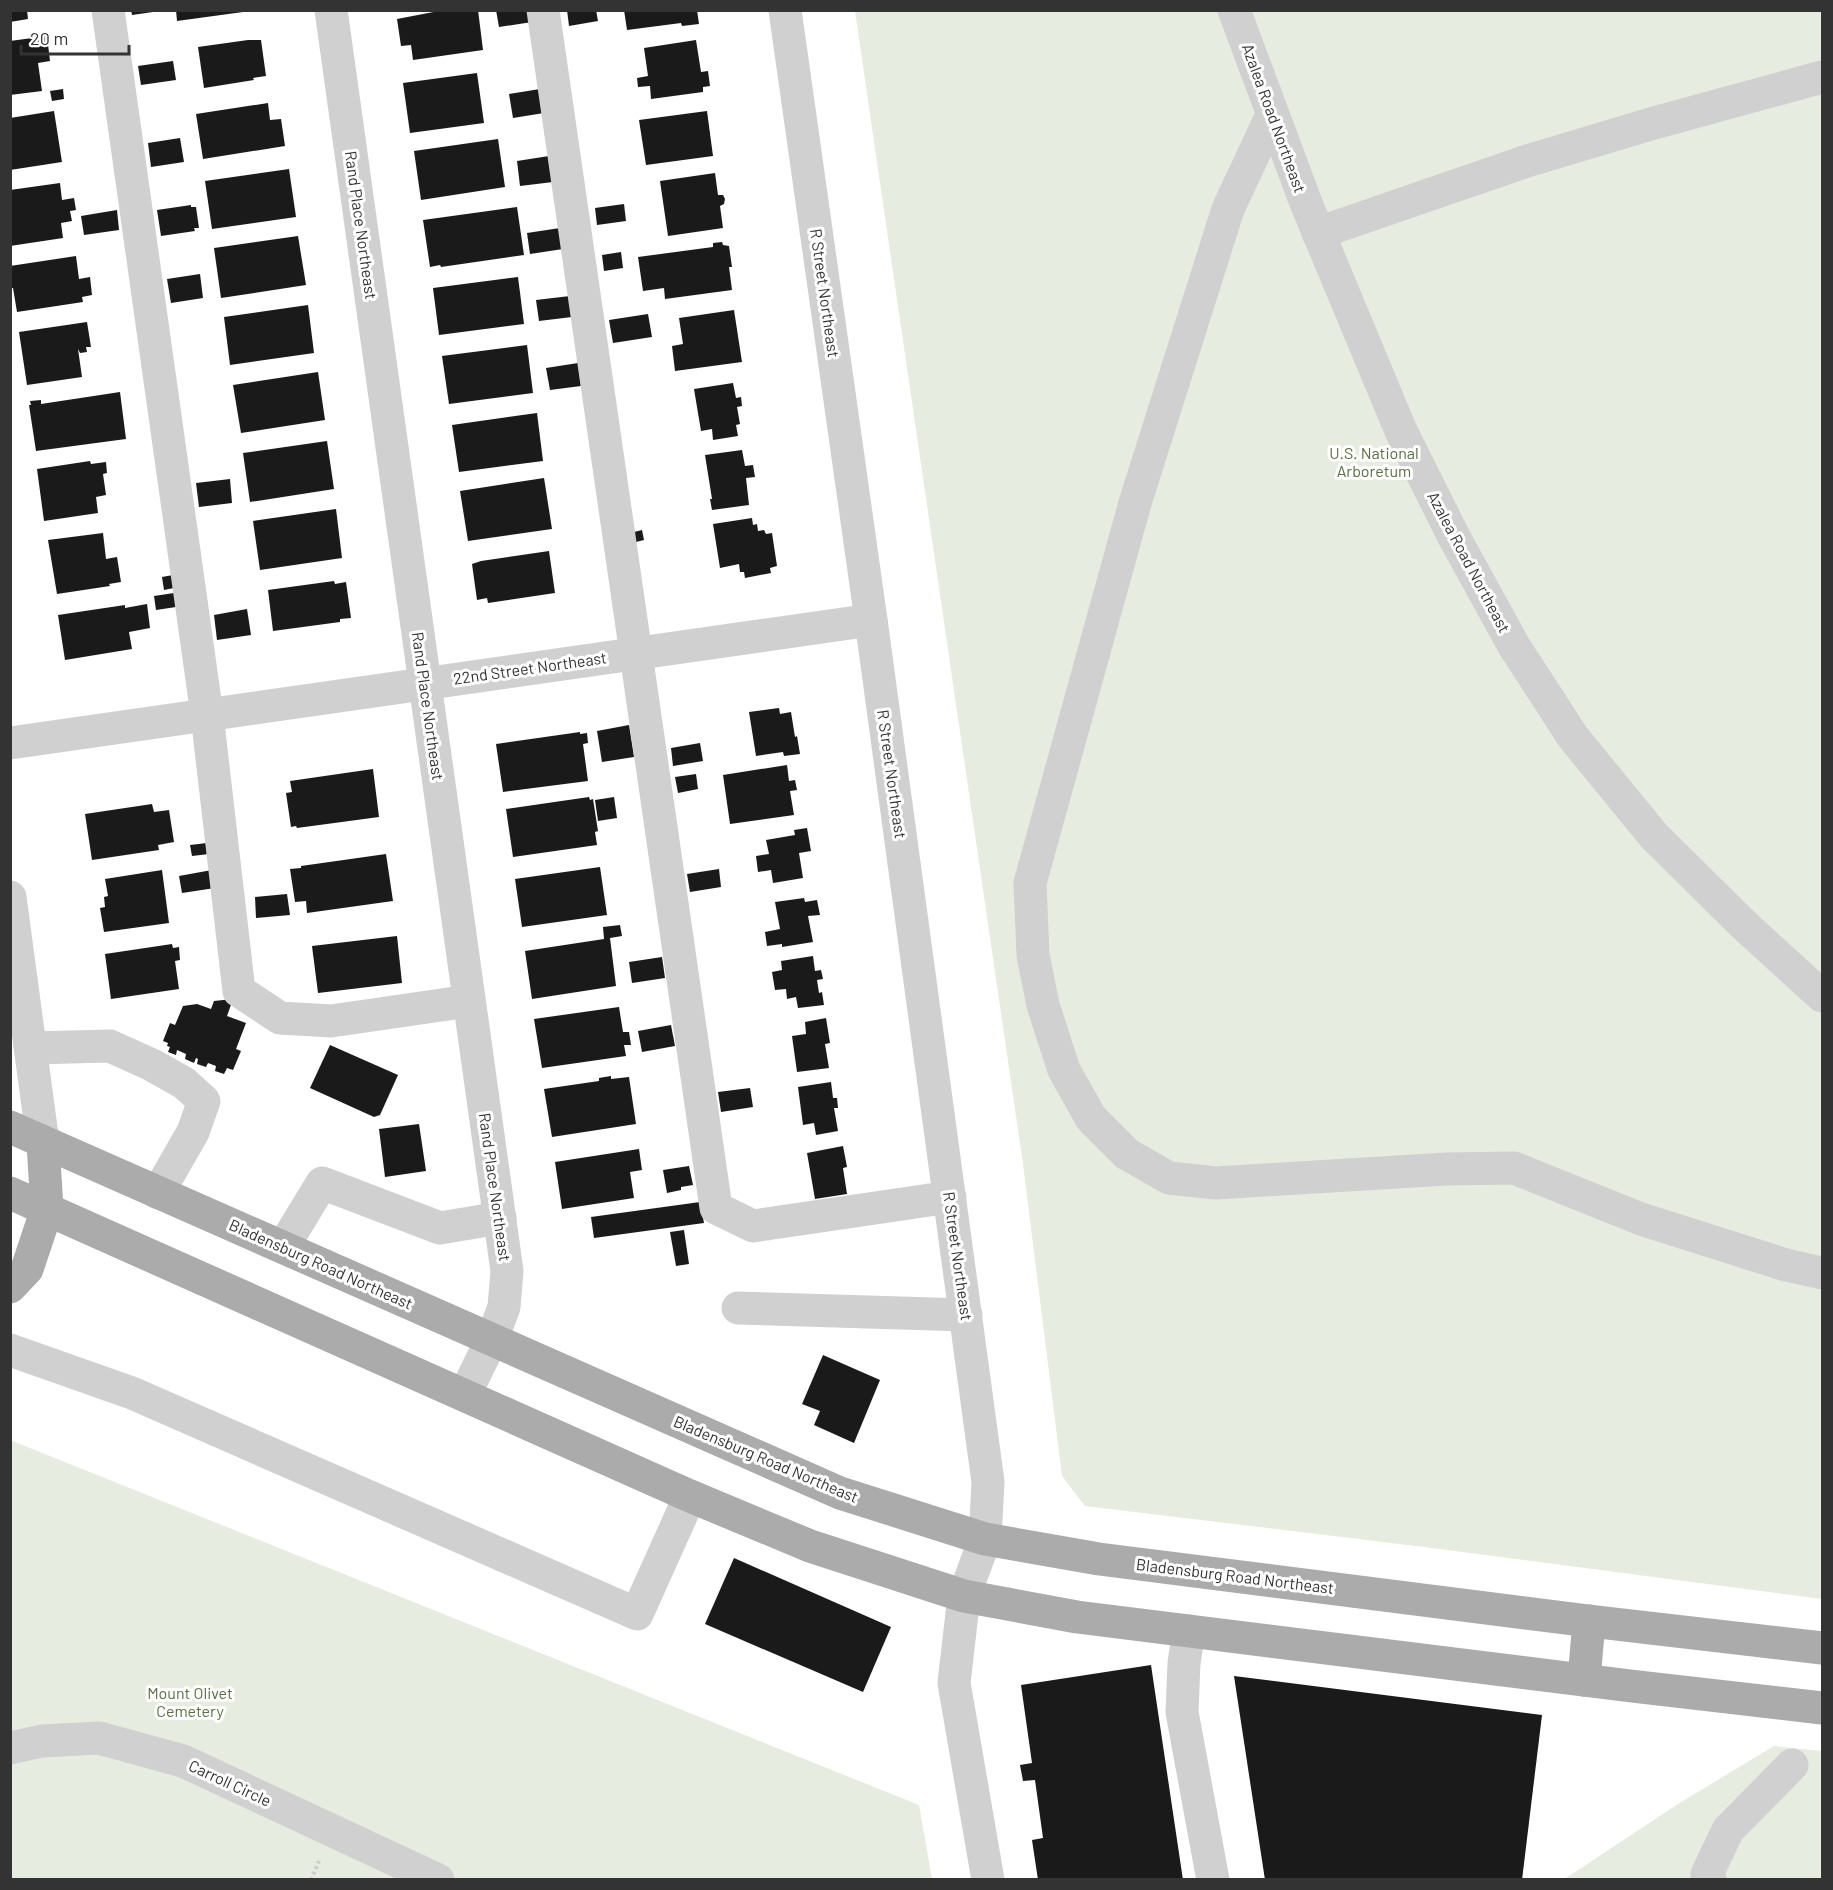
<svg xmlns="http://www.w3.org/2000/svg" width="1833" height="1890" font-family="Barlow,sans-serif">
	<rect width="100%" height="100%" fill="#fff"/>
	<g fill="#e6ecdf">
		<polygon points="855,11 1822,11 1822,1599 1424,1547 1085,1506 1062,1476 1023,1164"/>
		<polygon points="10,1440 919,1805 932,1879 11,1879"/>
		<polygon points="1774,1746 1822,1751 1822,1879 1563,1880 1678,1804"/>
	</g>
	<g fill="#1a1a1a">
		<polygon points="10,10 27,10 28,19 10,22"/>
		<polygon points="131,10 153,10 153,12 132,15"/>
		<polygon points="176,10 243,10 243,12 177,21"/>
		<polygon points="444,10 478,10 483,50 413,60 411,45 401,46 397,19"/>
		<polygon points="496,10 530,10 532,22 499,27"/>
		<polygon points="567,10 596,10 598,21 569,26"/>
		<polygon points="624,10 697,10 699,24 682,26 681,23 627,30"/>
		<polygon points="47,36 50,61 38,63 42,91 10,95 10,41"/>
		<polygon points="248,40 261,40 266,76 253,78 254,80 204,88 198,47"/>
		<polygon points="696,40 701,72 708,71 710,86 703,87 703,92 651,99 650,86 638,87 637,78 648,76 644,48"/>
		<polygon points="173,61 176,80 141,85 138,66"/>
		<polygon points="477,73 484,123 410,133 403,83"/>
		<polygon points="63,89 64,99 52,101 50,91"/>
		<polygon points="540,89 544,113 513,118 509,94"/>
		<polygon points="268,103 270,120 281,119 285,146 203,159 196,114"/>
		<polygon points="54,111 62,162 10,170 10,118"/>
		<polygon points="707,111 713,156 646,165 639,120"/>
		<polygon points="180,138 184,162 151,167 148,143"/>
		<polygon points="498,139 505,187 421,200 414,151"/>
		<polygon points="549,156 553,182 520,186 517,161"/>
		<polygon points="289,169 296,217 212,229 205,181"/>
		<polygon points="715,173 718,195 723,195 725,199 724,204 720,206 723,228 668,236 660,181"/>
		<polygon points="60,183 62,200 74,198 76,210 70,211 72,221 61,223 63,238 10,246 10,190"/>
		<polygon points="624,204 626,221 597,225 595,208"/>
		<polygon points="191,205 191,207 196,207 199,228 194,228 195,231 161,236 157,210"/>
		<polygon points="517,207 524,255 441,267 440,265 430,267 423,220"/>
		<polygon points="117,210 119,230 84,235 81,216"/>
		<polygon points="560,228 563,249 530,254 527,233"/>
		<polygon points="298,236 306,285 221,298 214,248"/>
		<polygon points="722,242 723,245 729,246 732,267 729,267 732,290 665,299 664,288 643,291 638,257 713,247 713,243"/>
		<polygon points="621,252 623,268 604,271 602,255"/>
		<polygon points="76,256 79,279 90,277 92,295 82,297 83,302 17,312 13,288 10,288 10,266"/>
		<polygon points="200,274 203,298 171,303 167,279"/>
		<polygon points="518,277 524,324 439,335 433,288"/>
		<polygon points="570,296 572,317 539,321 536,300"/>
		<polygon points="308,305 314,353 230,365 224,317"/>
		<polygon points="734,310 742,362 675,371 672,346 683,344 679,318"/>
		<polygon points="648,314 652,337 613,343 609,320"/>
		<polygon points="87,322 91,347 86,347 87,352 80,353 78,349 82,377 27,385 19,332"/>
		<polygon points="527,345 533,393 449,404 442,356"/>
		<polygon points="578,363 581,386 550,390 546,368"/>
		<polygon points="318,372 325,420 241,433 233,385"/>
		<polygon points="733,383 736,398 741,397 742,406 737,407 740,424 736,425 738,436 713,440 712,429 701,431 694,389"/>
		<polygon points="120,392 126,439 36,451 29,405 31,405 30,401 41,400 41,404"/>
		<polygon points="537,413 543,461 459,472 452,425"/>
		<polygon points="327,441 334,489 250,502 243,453"/>
		<polygon points="742,450 745,466 753,465 755,477 746,478 749,505 712,510 710,499 712,499 705,455"/>
		<polygon points="90,461 91,464 106,462 107,473 103,474 106,495 96,497 98,513 44,521 37,469"/>
		<polygon points="544,478 552,529 468,541 460,491"/>
		<polygon points="230,479 232,503 199,507 196,483"/>
		<polygon points="336,509 342,558 260,570 253,521"/>
		<polygon points="752,518 753,525 757,524 758,531 764,530 766,534 772,533 777,566 770,568 771,573 745,578 744,572 740,572 739,564 720,568 713,524"/>
		<polygon points="642,530 644,540 636,542 634,532"/>
		<polygon points="103,533 106,559 117,557 121,582 109,584 110,586 57,594 48,540"/>
		<polygon points="549,551 555,593 488,603 487,598 477,600 472,564 481,561"/>
		<polygon points="173,575 174,588 164,590 162,577"/>
		<polygon points="334,581 335,584 346,582 351,618 340,619 340,622 273,631 268,590"/>
		<polygon points="174,593 176,607 156,610 154,596"/>
		<polygon points="147,604 150,628 129,632 132,649 65,660 58,615 125,605 125,608"/>
		<polygon points="247,609 251,635 217,640 214,615"/>
		<polygon points="779,708 780,714 791,712 795,737 797,736 800,754 784,756 783,752 756,756 749,712"/>
		<polygon points="629,725 634,757 602,762 597,731"/>
		<polygon points="580,732 580,734 587,733 588,743 583,744 588,781 503,792 496,744"/>
		<polygon points="700,743 703,761 673,766 671,748"/>
		<polygon points="787,765 789,781 795,780 797,790 790,791 794,815 730,824 723,775"/>
		<polygon points="373,769 379,817 297,828 296,826 291,827 286,793 292,792 290,781"/>
		<polygon points="696,774 698,789 678,793 675,777"/>
		<polygon points="589,797 590,800 593,799 598,831 595,832 597,845 513,857 506,809"/>
		<polygon points="614,797 617,818 598,821 595,800"/>
		<polygon points="152,804 154,812 169,810 174,842 158,845 159,850 92,860 85,814"/>
		<polygon points="807,828 811,851 799,853 803,878 773,883 771,870 758,872 756,856 769,854 766,840 795,835 794,830"/>
		<polygon points="207,843 209,854 192,856 190,845"/>
		<polygon points="386,854 393,901 307,913 306,901 295,902 290,869 301,868 301,866"/>
		<polygon points="600,867 607,915 522,927 515,879"/>
		<polygon points="719,869 721,887 690,892 687,874"/>
		<polygon points="162,870 169,923 104,932 100,908 105,907 104,897 108,896 105,879"/>
		<polygon points="212,870 215,888 182,893 179,876"/>
		<polygon points="287,894 290,915 256,918 255,897"/>
		<polygon points="804,898 805,902 817,900 820,915 808,916 813,942 782,947 782,944 767,946 765,932 780,929 775,902"/>
		<polygon points="620,925 622,936 610,938 616,986 532,999 525,951 604,939 603,927"/>
		<polygon points="397,936 402,983 318,993 312,946"/>
		<polygon points="172,944 173,948 179,947 180,960 175,961 179,989 111,999 105,954"/>
		<polygon points="813,956 815,971 821,970 823,979 817,980 819,993 822,992 824,1005 798,1008 796,997 787,999 786,989 775,990 772,972 782,970 781,961"/>
		<polygon points="662,957 665,978 632,983 629,962"/>
		<polygon points="233,999 227,1016 246,1023 236,1049 241,1051 233,1070 227,1068 224,1074 215,1071 216,1066 208,1063 206,1067 197,1064 198,1059 196,1058 194,1063 185,1059 186,1054 177,1050 176,1055 168,1052 170,1047 167,1046 168,1043 163,1041 170,1023 175,1025 183,1006 197,1004 211,1009 214,1001"/>
		<polygon points="619,1007 623,1032 629,1032 631,1045 624,1045 626,1056 542,1068 534,1019"/>
		<polygon points="826,1018 830,1043 825,1044 829,1068 797,1072 792,1036 806,1034 805,1022"/>
		<polygon points="671,1025 675,1046 642,1052 638,1031"/>
		<polygon points="330,1045 398,1075 380,1115 374,1117 310,1088"/>
		<polygon points="611,1076 611,1079 629,1077 636,1124 552,1137 544,1089 599,1081 599,1078"/>
		<polygon points="831,1082 833,1098 837,1098 838,1108 834,1108 838,1131 816,1135 814,1123 803,1125 798,1087"/>
		<polygon points="750,1088 753,1107 721,1112 718,1092"/>
		<polygon points="419,1124 426,1171 385,1177 379,1129"/>
		<polygon points="843,1146 847,1167 843,1168 847,1194 815,1199 807,1153"/>
		<polygon points="639,1149 642,1170 630,1172 634,1198 562,1209 555,1162"/>
		<polygon points="689,1166 693,1185 681,1187 681,1190 667,1193 663,1170"/>
		<polygon points="700,1202 704,1223 594,1238 591,1217"/>
		<polygon points="684,1230 689,1264 676,1266 670,1232"/>
		<polygon points="823,1355 880,1380 854,1443 814,1425 820,1411 802,1404"/>
		<polygon points="734,1558 891,1627 863,1692 705,1624"/>
		<polygon points="1151,1665 1183,1880 1038,1880 1032,1840 1043,1838 1035,1780 1023,1781 1020,1765 1032,1763 1021,1685"/>
		<polygon points="1234,1676 1542,1715 1522,1880 1265,1880"/>
	</g>
	<g fill="none" stroke-linecap="round" stroke-linejoin="round">
		<polyline stroke="#cdcdcd" stroke-width="4" stroke-dasharray="3 3" stroke-linecap="butt" points="311,1880 319,1861"/>
		<g stroke="#d0d0d0" stroke-width="33">
			<polyline points="108,10 207,715 239,991 280,1018 331,1021 469,1001"/>
			<polyline points="331,10 507,1271 504,1307 492,1339 465,1394"/>
			<polyline points="543,10 716,1208 753,1226 950,1197"/>
			<polyline points="785,10 871,620 988,1482 985,1539 964,1596 954,1683 988,1880"/>
			<polyline points="1234,10 1306,203 1401,431 1454,537 1514,646 1573,737 1654,836 1744,925 1822,996"/>
			<polyline points="1272,115 1228,209 1135,503 1030,883 1033,955 1043,1005 1064,1070 1091,1118 1127,1154 1169,1178 1216,1183 1446,1169 1514,1168 1641,1219 1786,1265 1822,1273"/>
			<polyline points="1318,233 1527,161 1654,123 1822,77"/>
			<polyline points="10,743 871,620"/>
			<polyline points="10,897 43,1143"/>
			<polyline points="31,1048 110,1046 152,1065 184,1083 204,1101 193,1132 158,1193"/>
			<polyline points="283,1247 322,1183 440,1228 500,1218"/>
			<polyline points="738,1308 966,1315"/>
			<polyline points="10,1350 132,1393 637,1614 690,1496"/>
			<polyline points="1189,1631 1184,1663 1182,1712 1213,1880"/>
			<polyline points="10,1748 42,1741 99,1738 183,1761 438,1880"/>
			<polyline points="1710,1880 1707,1874 1728,1830 1792,1765"/>
		</g>
		<g stroke="#ababab" stroke-width="33">
			<polyline points="10,1127 840,1493 985,1539 1099,1559 1589,1621 1822,1648"/>
			<polyline points="10,1193 690,1496 810,1546 964,1596 1077,1617 1631,1686 1822,1708"/>
			<polyline points="10,1287 27,1269 47,1209 43,1143"/>
			<polyline points="1584,1680 1589,1621"/>
		</g>
	</g>
	<g text-anchor="middle" stroke-width="6" stroke-linejoin="round" paint-order="stroke">
		<g font-size="16" fill="#333" stroke="#fff">
			<text transform="translate(1274 118) rotate(70)" y="6">Azalea Road Northeast</text>
			<text transform="translate(361 225) rotate(82)" y="6">Rand Place Northeast</text>
			<text transform="translate(825 293) rotate(82)" y="6">R Street Northeast</text>
			<text transform="translate(1469 562) rotate(62)" y="6">Azalea Road Northeast</text>
			<text transform="translate(530 668) rotate(-8)" y="6">22nd Street Northeast</text>
			<text transform="translate(428 706) rotate(82)" y="6">Rand Place Northeast</text>
			<text transform="translate(892 774) rotate(82)" y="6">R Street Northeast</text>
			<text transform="translate(495 1187) rotate(82)" y="6">Rand Place Northeast</text>
			<text transform="translate(958 1256) rotate(82)" y="6">R Street Northeast</text>
			<text transform="translate(321 1264) rotate(24)" y="6">Bladensburg Road Northeast</text>
			<text transform="translate(766 1459) rotate(23)" y="6">Bladensburg Road Northeast</text>
			<text transform="translate(1235 1576) rotate(7)" y="6">Bladensburg Road Northeast</text>
			<text transform="translate(230 1783) rotate(25)" y="6">Carroll Circle</text>
		</g>
		<g font-size="16" fill="#56703f" stroke="#fff">
			<text x="1374" y="459">U.S. National<tspan x="1374" dy="18">Arboretum</tspan></text>
			<text x="190" y="1699">Mount Olivet<tspan x="190" dy="18">Cemetery</tspan></text>
		</g>
	</g>
	<rect width="1833" height="1890" fill="none" stroke="#333333" stroke-width="24"/>
	<path d="M21 45v9h108v-9" fill="none" stroke="#333333" stroke-width="3"/>
	<text x="30" y="45" font-size="18" fill="#333333" stroke="#ffffff" stroke-width="4.5" paint-order="stroke">20 m</text>
</svg>
